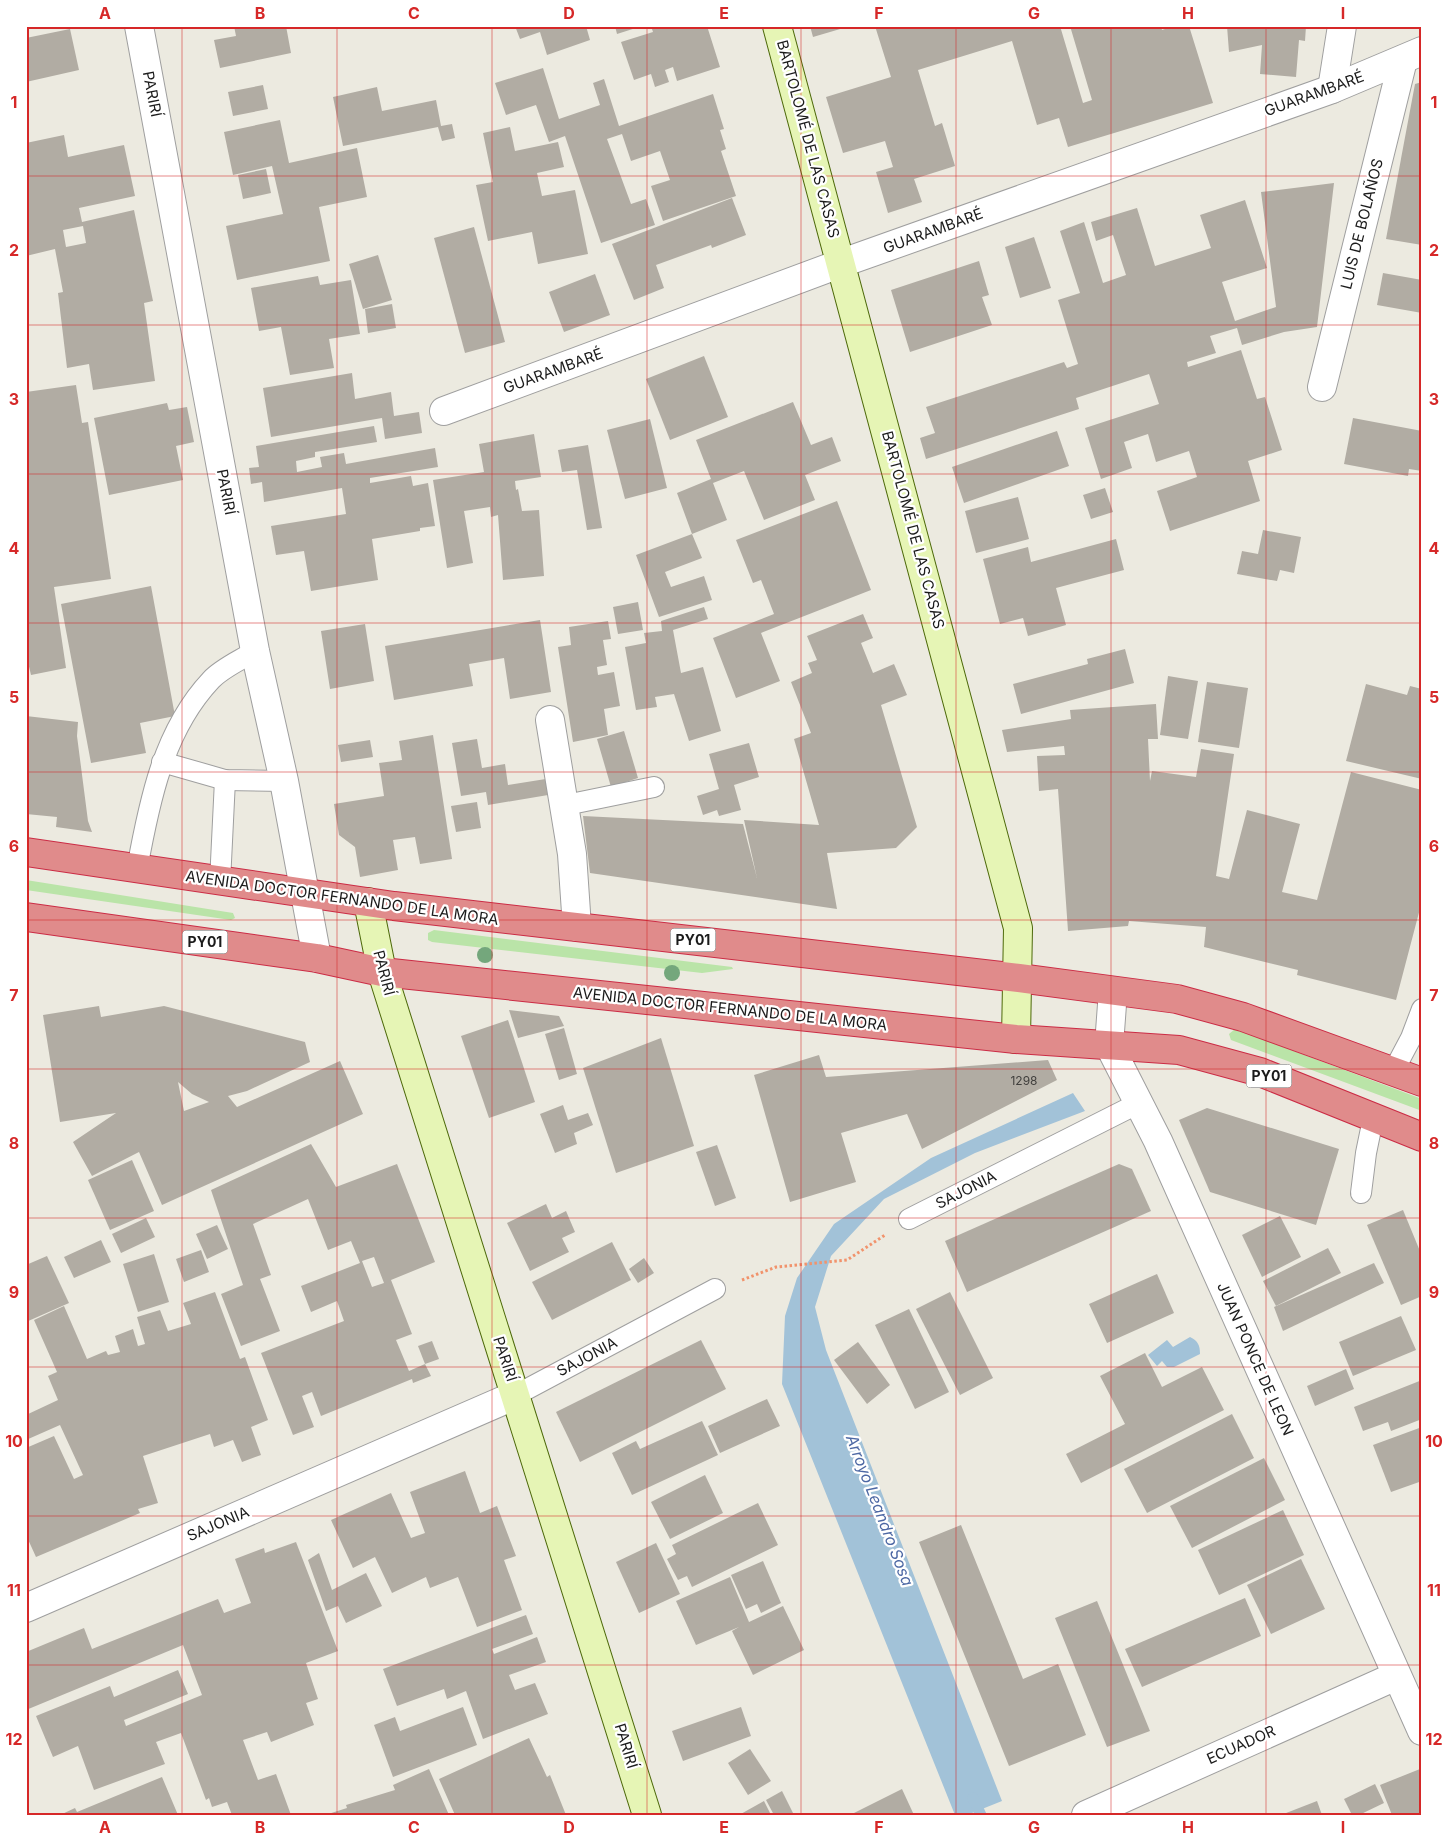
<svg xmlns="http://www.w3.org/2000/svg" width="1448" height="1841" font-family="Inter,sans-serif">
	<rect width="100%" height="100%" fill="#eceae0"/>
	<g fill="#bae4a8">
		<polygon points="26,880 233,913 235,918 231,920 26,890"/>
		<polygon points="434,930 732,967 733,969 702,973 432,942 428,940 428,933"/>
		<polygon points="1235,1029 1422,1099 1422,1111 1231,1040 1229,1034"/>
	</g>
	<g fill="#a2c2d8">
		<polygon points="1073,1093 1085,1111 975,1153 884,1199 831,1256 815,1307 826,1350 1002,1801 967,1815 955,1815 782,1384 785,1316 797,1278 834,1224 931,1158"/>
		<path d="M1190,1337C1198,1341 1200,1345 1200,1354L1174,1367H1167L1162,1361L1157,1366L1148,1355L1167,1340L1173,1347Z"/>
	</g>
	<g fill="none" stroke-linecap="round" stroke-linejoin="round">
		<polyline stroke="#a2c2d8" stroke-width="11" points="973,1798 981,1815"/>
	</g>
	<g fill="#b1aca3" fill-rule="evenodd">
		<polygon points="234,26 286,26 291,53 220,68 214,40 236,36"/>
		<polygon points="515,26 586,26 590,40 547,55 540,32 520,39"/>
		<polygon points="615,26 639,26 639,27 617,34"/>
		<polygon points="651,26 707,26 720,67 677,81 673,67 665,70 669,82 655,87 651,74 634,80 621,42 653,32"/>
		<polygon points="810,26 847,26 847,27 813,37"/>
		<polygon points="875,26 1060,26 1083,103 1092,100 1070,26 1161,26 1162,30 1174,26 1189,26 1213,103 1068,147 1059,118 1037,125 1012,41 918,70 935,126 942,123 955,166 914,179 922,202 888,213 876,172 893,167 885,141 843,153 826,97 891,77"/>
		<polygon points="1227,26 1306,26 1305,41 1299,40 1296,77 1260,74 1262,45 1229,52"/>
		<polygon points="70,29 79,70 26,82 26,38"/>
		<polygon points="543,68 559,119 600,105 593,83 604,79 619,126 713,94 724,129 720,130 726,149 721,151 736,196 663,221 651,186 670,180 660,151 631,161 622,134 607,139 631,204 646,199 655,225 601,243 565,136 549,142 536,105 506,115 495,83"/>
		<polygon points="1422,82 1422,245 1386,239 1415,84"/>
		<polygon points="263,85 268,109 233,116 228,92"/>
		<polygon points="377,87 382,111 436,100 441,126 452,124 455,138 442,141 438,127 343,146 333,97"/>
		<polygon points="280,120 289,163 357,148 367,197 319,207 330,261 237,280 226,226 283,214 272,166 233,175 224,132"/>
		<polygon points="510,127 515,151 558,142 564,167 537,173 542,196 575,190 588,254 538,264 532,232 488,241 476,185 493,182 483,133"/>
		<path d="M64,135L68,157L124,145L135,196L79,208L82,222L134,210L153,301L144,303L155,381L93,390L89,364L67,368L58,293L63,292L55,249L26,256V143ZM83,226L86,243L66,247L63,230Z"/>
		<polygon points="266,169 271,193 243,199 238,175"/>
		<polygon points="1334,183 1317,327 1284,332 1242,345 1237,328 1210,336 1216,353 1187,362 1188,367 1241,350 1257,399 1265,397 1282,450 1248,461 1260,501 1170,531 1157,491 1197,477 1189,451 1156,462 1148,434 1124,442 1132,468 1101,479 1085,428 1159,404 1149,374 1076,398 1079,409 926,459 920,438 935,433 926,407 1064,362 1067,368 1078,364 1058,300 1080,293 1060,231 1084,222 1103,283 1126,275 1113,235 1096,241 1091,222 1137,208 1155,266 1211,248 1200,215 1245,200 1267,268 1222,282 1235,321 1276,307 1261,192"/>
		<polygon points="732,198 746,235 712,248 711,245 656,265 664,288 634,300 612,244"/>
		<polygon points="474,227 505,342 465,353 434,238"/>
		<polygon points="1034,237 1051,288 1020,298 1005,247"/>
		<polygon points="378,255 392,300 363,309 349,264"/>
		<polygon points="979,261 989,295 982,297 992,325 910,352 891,290"/>
		<polygon points="1383,273 1422,280 1422,313 1377,305"/>
		<polygon points="595,274 610,315 564,332 549,292"/>
		<polygon points="318,276 320,285 351,280 360,334 329,339 334,368 290,375 281,327 259,331 251,288"/>
		<polygon points="392,304 396,328 368,333 365,309"/>
		<polygon points="704,356 728,417 670,440 646,379"/>
		<polygon points="352,373 355,399 391,392 394,416 419,412 422,433 385,439 382,418 271,437 263,388"/>
		<polygon points="76,385 82,423 88,422 111,579 54,587 66,668 31,675 26,654 26,392"/>
		<polygon points="793,402 811,445 832,437 841,461 805,475 815,500 764,520 744,471 713,483 727,520 692,534 677,493 711,479 696,440"/>
		<polygon points="167,403 169,410 187,407 194,442 176,446 183,480 109,495 94,418"/>
		<polygon points="1353,418 1422,431 1422,471 1409,469 1408,476 1344,464"/>
		<polygon points="650,419 667,488 625,499 607,430"/>
		<polygon points="374,426 377,442 315,452 315,457 296,461 297,472 322,467 320,457 344,453 346,464 435,448 438,467 370,478 370,483 411,476 413,486 428,483 435,526 420,528 420,531 372,539 378,580 311,591 304,551 276,555 271,526 346,514 342,488 264,502 262,482 251,484 249,468 259,467 256,446"/>
		<polygon points="1057,431 1069,466 964,503 952,467"/>
		<polygon points="534,434 541,477 515,481 516,490 518,489 522,511 539,510 544,576 503,580 498,515 491,517 490,507 464,511 473,563 447,568 433,480 484,472 479,444"/>
		<polygon points="588,445 602,528 587,530 577,470 562,472 558,450"/>
		<polygon points="1105,488 1113,512 1091,519 1083,495"/>
		<polygon points="1018,497 1029,539 976,553 965,511"/>
		<polygon points="837,501 871,590 761,633 780,681 736,698 713,638 774,614 761,580 753,583 736,540"/>
		<polygon points="1263,530 1301,537 1294,573 1280,570 1277,581 1237,574 1242,551 1258,554"/>
		<polygon points="692,534 702,558 665,572 671,587 704,576 712,600 659,617 636,555"/>
		<polygon points="1116,539 1124,570 1056,588 1066,625 1028,636 1023,618 1000,624 983,559 1028,547 1031,562"/>
		<polygon points="151,586 175,716 140,723 146,753 91,763 61,604"/>
		<polygon points="638,602 643,630 618,634 613,607"/>
		<polygon points="704,607 708,619 673,630 681,673 703,667 721,731 689,741 674,694 655,697 657,707 636,710 625,647 646,643 644,633 662,631 661,621"/>
		<polygon points="863,614 873,638 861,643 873,673 894,664 907,695 881,705 917,827 896,848 827,853 837,909 590,873 583,816 743,824 757,878 744,820 819,825 794,739 811,733 791,682 812,673 808,663 817,660 807,636"/>
		<polygon points="540,620 551,692 510,699 504,658 469,664 473,686 394,700 385,646"/>
		<polygon points="608,621 611,639 603,640 607,665 597,667 598,675 614,672 620,706 604,709 608,735 573,742 558,647 571,645 569,627"/>
		<polygon points="365,624 374,681 330,689 321,631"/>
		<polygon points="1125,649 1134,683 1021,714 1013,684 1088,664 1087,659"/>
		<polygon points="1168,676 1198,681 1188,739 1160,735"/>
		<polygon points="1207,682 1248,688 1239,748 1198,742"/>
		<polygon points="1366,684 1407,695 1410,686 1422,689 1422,779 1346,761"/>
		<polygon points="1156,704 1158,739 1148,739 1150,781 1152,771 1196,777 1201,749 1234,754 1216,876 1229,879 1247,810 1300,824 1282,892 1317,900 1351,772 1422,790 1422,901 1396,1000 1297,975 1298,970 1204,947 1206,927 1129,921 1128,926 1068,931 1058,789 1039,791 1037,756 1065,755 1064,746 1007,752 1002,730 1071,719 1070,710"/>
		<polygon points="26,716 78,722 77,736 88,821 92,832 56,827 57,817 26,814"/>
		<polygon points="624,731 638,778 611,787 597,739"/>
		<polygon points="433,735 452,859 420,864 415,837 393,840 398,870 360,877 355,847 339,835 334,804 384,796 379,763 402,760 399,741"/>
		<polygon points="477,739 482,768 505,764 508,785 552,778 554,794 488,805 486,792 461,796 452,743"/>
		<polygon points="370,740 373,757 341,762 338,745"/>
		<polygon points="749,743 759,777 734,785 741,810 719,816 717,810 703,815 697,796 719,789 709,754"/>
		<polygon points="477,802 481,828 456,832 451,806"/>
		<path d="M99,1006L101,1017L164,1006L305,1042L310,1062L247,1091L228,1096L237,1107L340,1061L363,1114L162,1205L139,1152L92,1176L73,1142L116,1113L60,1122L43,1015ZM178,1082L192,1094L209,1102L184,1111Z"/>
		<polygon points="509,1010 559,1016 564,1026 518,1038"/>
		<polygon points="508,1020 535,1102 489,1118 461,1036"/>
		<polygon points="564,1028 577,1074 559,1080 545,1034"/>
		<polygon points="661,1038 694,1146 616,1173 583,1068"/>
		<polygon points="819,1055 826,1077 1048,1060 1057,1080 922,1149 907,1114 841,1133 856,1182 790,1202 754,1075"/>
		<polygon points="563,1105 568,1120 588,1113 593,1125 574,1133 577,1144 555,1153 540,1114"/>
		<polygon points="1207,1108 1339,1149 1316,1225 1210,1192 1179,1120"/>
		<path d="M311,1144L336,1187L397,1164L435,1262L391,1280L412,1334L396,1340L409,1371L425,1364L431,1376L413,1383L412,1379L321,1416L312,1392L302,1396L314,1427L293,1435L261,1353L344,1321L337,1301L311,1312L301,1286L360,1263L351,1241L328,1250L308,1199L253,1224L271,1275L260,1279L280,1331L241,1346L221,1294L243,1285L211,1190ZM374,1257L384,1283L372,1287L362,1261Z"/>
		<polygon points="717,1145 736,1198 715,1206 696,1152"/>
		<polygon points="132,1160 154,1211 110,1230 88,1180"/>
		<polygon points="1119,1164 1132,1169 1151,1211 967,1292 945,1241"/>
		<polygon points="546,1204 552,1218 566,1211 575,1232 562,1238 569,1252 530,1271 507,1223"/>
		<polygon points="1403,1210 1422,1256 1422,1296 1401,1305 1367,1225"/>
		<polygon points="1280,1216 1301,1257 1262,1277 1242,1235"/>
		<polygon points="146,1218 155,1237 121,1253 112,1234"/>
		<polygon points="217,1225 228,1249 207,1259 196,1234"/>
		<polygon points="101,1240 111,1262 74,1278 64,1257"/>
		<polygon points="612,1242 631,1280 552,1320 532,1282"/>
		<polygon points="1328,1248 1341,1273 1276,1306 1263,1281"/>
		<polygon points="201,1250 209,1272 184,1282 176,1259"/>
		<polygon points="154,1254 169,1302 138,1312 123,1264"/>
		<polygon points="47,1256 69,1303 26,1322 26,1265"/>
		<polygon points="644,1258 654,1273 638,1283 629,1269"/>
		<polygon points="1374,1263 1384,1283 1283,1331 1274,1307"/>
		<polygon points="1157,1274 1174,1313 1107,1343 1089,1304"/>
		<polygon points="215,1292 240,1359 245,1357 268,1420 251,1427 261,1455 242,1462 233,1440 214,1447 210,1434 143,1456 158,1503 138,1509 140,1513 36,1557 26,1535 26,1448 54,1436 74,1479 83,1475 60,1425 26,1440 26,1415 58,1400 48,1376 57,1372 34,1320 64,1306 87,1359 106,1351 108,1355 120,1352 115,1336 133,1329 138,1346 145,1344 137,1317 160,1310 168,1331 191,1324 183,1303"/>
		<polygon points="950,1292 993,1378 960,1395 916,1309"/>
		<polygon points="909,1309 949,1392 915,1409 875,1325"/>
		<polygon points="1401,1316 1416,1350 1353,1376 1339,1342"/>
		<polygon points="701,1340 726,1389 580,1462 556,1412"/>
		<polygon points="432,1341 439,1359 425,1364 418,1346"/>
		<polygon points="858,1342 890,1385 867,1404 834,1360"/>
		<polygon points="1145,1353 1162,1387 1202,1367 1224,1410 1081,1483 1066,1454 1125,1424 1100,1376"/>
		<polygon points="1346,1369 1354,1389 1315,1406 1307,1386"/>
		<polygon points="1422,1380 1422,1419 1391,1431 1388,1422 1363,1431 1354,1407"/>
		<polygon points="767,1399 780,1426 720,1453 708,1426"/>
		<polygon points="1232,1414 1254,1458 1147,1513 1124,1469"/>
		<polygon points="702,1421 718,1455 632,1495 612,1453 636,1441 640,1449"/>
		<polygon points="1422,1427 1422,1481 1391,1492 1373,1445"/>
		<polygon points="1264,1458 1285,1500 1192,1548 1170,1506"/>
		<polygon points="465,1471 480,1513 497,1506 516,1556 504,1560 522,1610 477,1627 458,1577 430,1588 426,1577 392,1593 375,1557 353,1568 331,1520 391,1493 411,1538 425,1533 410,1492"/>
		<polygon points="705,1475 723,1513 670,1539 651,1502"/>
		<polygon points="758,1503 778,1545 692,1587 687,1576 678,1580 667,1559 676,1554 672,1545"/>
		<polygon points="1283,1510 1304,1555 1219,1595 1198,1550"/>
		<polygon points="961,1525 1023,1679 1058,1664 1086,1735 1009,1766 919,1542"/>
		<polygon points="296,1542 338,1651 306,1663 318,1699 306,1703 314,1725 271,1742 267,1732 243,1740 258,1780 276,1774 291,1815 232,1815 227,1802 212,1807 209,1798 206,1800 181,1733 156,1742 165,1764 94,1790 78,1746 53,1757 36,1716 110,1686 114,1697 178,1670 188,1694 124,1720 126,1726 202,1695 183,1645 26,1710 26,1652 84,1628 92,1649 218,1599 224,1613 251,1603 235,1559 264,1548 265,1553"/>
		<polygon points="656,1543 680,1594 639,1613 616,1562"/>
		<polygon points="319,1553 332,1590 366,1573 382,1606 346,1623 338,1606 326,1611 308,1560"/>
		<polygon points="1301,1559 1325,1609 1271,1634 1247,1585"/>
		<polygon points="763,1561 781,1603 761,1613 757,1604 746,1609 731,1575"/>
		<polygon points="730,1577 749,1622 783,1606 804,1650 753,1675 732,1631 739,1627 696,1645 676,1601"/>
		<polygon points="1245,1598 1261,1636 1142,1687 1125,1649"/>
		<polygon points="1097,1601 1150,1731 1107,1747 1055,1618"/>
		<polygon points="526,1615 533,1634 492,1649 494,1654 537,1637 546,1662 509,1675 515,1690 535,1683 548,1714 483,1739 466,1691 447,1699 444,1689 397,1706 383,1669"/>
		<polygon points="463,1707 477,1745 393,1777 374,1725 395,1717 400,1731"/>
		<polygon points="741,1707 751,1736 683,1761 672,1731"/>
		<polygon points="529,1738 547,1777 550,1775 566,1815 455,1815 439,1779"/>
		<polygon points="750,1749 771,1781 748,1795 728,1763"/>
		<polygon points="429,1769 449,1815 325,1815 347,1808 346,1805 395,1790 393,1785"/>
		<polygon points="1420,1769 1422,1815 1392,1815 1380,1785"/>
		<polygon points="162,1777 178,1815 60,1815 75,1808 77,1812"/>
		<polygon points="1375,1784 1384,1803 1359,1815 1352,1815 1344,1799"/>
		<polygon points="902,1789 914,1815 850,1815"/>
		<polygon points="782,1791 793,1813 789,1815 774,1815 766,1800"/>
		<polygon points="764,1801 771,1815 739,1815"/>
		<polygon points="1317,1801 1322,1815 1281,1815"/>
	</g>
	<g fill="none" stroke-linecap="round" stroke-linejoin="round">
		<defs>
			<g id="lane">
				<polyline points="162,762 225,780 284,781"/>
				<polyline points="566,805 654,787"/>
				<path d="M137,869C149,803 163,731 211,680C222,668 241,660 255,651"/>
				<polyline points="220,882 225,780"/>
				<polyline points="1393,1072 1411,1038 1422,1009"/>
				<polyline points="1361,1193 1366,1153 1373,1119"/>
				<polyline points="909,1219 1139,1103"/>
				<polyline points="516,1395 715,1289"/>
			</g>
			<g id="street">
				<polyline points="139,26 255,651 284,781 317,958"/>
				<polyline points="1332,89 1342,26"/>
				<polyline points="1322,387 1403,60"/>
				<polyline points="444,411 842,263 1332,89 1422,51"/>
				<polyline points="550,720 572,854 577,927"/>
				<polyline points="1113,991 1109,1045 1158,1141 1422,1731"/>
				<polyline points="26,1608 516,1395"/>
				<polyline points="1086,1815 1396,1676"/>
			</g>
			<g id="secondary">
				<polyline points="777,26 1018,928 1016,1039"/>
				<polyline points="368,902 382,972 647,1815"/>
			</g>
			<g id="highway">
				<polyline points="26,852 394,906 1019,978 1177,999 1243,1017 1422,1082"/>
				<polyline points="26,917 317,958 382,972 1016,1039 1179,1050 1260,1072 1422,1137"/>
			</g>
		</defs>
		<use href="#lane" stroke="#9f9f9f" stroke-width="22"/>
		<use href="#street" stroke="#9f9f9f" stroke-width="30"/>
		<use href="#secondary" stroke="#4d690a" stroke-width="30"/>
		<use href="#highway" stroke="#cb2c45" stroke-width="30"/>
		<polyline stroke="#f1936c" stroke-width="3" stroke-dasharray="2.5 2.5" stroke-linecap="butt" points="742,1280 776,1267 847,1260 885,1235"/>
		<use href="#lane" stroke="#fff" stroke-width="20"/>
		<use href="#street" stroke="#fff" stroke-width="28"/>
		<use href="#secondary" stroke="#e6f5b5" stroke-width="28"/>
		<use href="#highway" stroke="#e08b8b" stroke-width="28"/>
	</g>
	<g fill="#74a77c">
		<circle cx="485" cy="955" r="8"/>
		<circle cx="672" cy="973" r="8"/>
	</g>
	<path fill="none" stroke="#d62828" stroke-width="1" stroke-opacity="0.55" d="M182,26V1815M337,26V1815M492,26V1815M647,26V1815M801,26V1815M956,26V1815M1111,26V1815M1266,26V1815M26,176H1422M26,325H1422M26,474H1422M26,623H1422M26,772H1422M26,920H1422M26,1069H1422M26,1218H1422M26,1367H1422M26,1516H1422M26,1665H1422"/>
	<g text-anchor="middle" stroke-width="4.5" stroke-linejoin="round" paint-order="stroke">
		<g font-size="12" fill="#403f3d">
			<text x="1024" y="1085">1298</text>
		</g>
		<g fill="#fff" stroke="#5f5f5f" stroke-width="1">
			<rect x="670.5" y="928.5" width="45" height="23" rx="4"/>
			<rect x="182.5" y="930.5" width="45" height="23" rx="4"/>
			<rect x="1246.5" y="1064.5" width="45" height="23" rx="4"/>
		</g>
		<g font-size="14" font-weight="bold" fill="#1b1b1b">
			<text x="693" y="945">PY01</text>
			<text x="205" y="947">PY01</text>
			<text x="1269" y="1081">PY01</text>
		</g>
		<g font-size="15" fill="#1b1b1b" stroke="#fff">
			<text transform="translate(152 94) rotate(79)" y="5">PARIRÍ</text>
			<text transform="translate(1314 94) rotate(-20)" y="5">GUARAMBARÉ</text>
			<text transform="translate(808 139) rotate(75)" y="5">BARTOLOMÉ DE LAS CASAS</text>
			<text transform="translate(1362 224) rotate(-76)" y="5">LUIS DE BOLAÑOS</text>
			<text transform="translate(933 231) rotate(-20)" y="5">GUARAMBARÉ</text>
			<text transform="translate(553 371) rotate(-20)" y="5">GUARAMBARÉ</text>
			<text transform="translate(226 492) rotate(79)" y="5">PARIRÍ</text>
			<text transform="translate(913 530) rotate(75)" y="5">BARTOLOMÉ DE LAS CASAS</text>
			<text transform="translate(342 898) rotate(8)" y="5">AVENIDA DOCTOR FERNANDO DE LA MORA</text>
			<text transform="translate(384 973) rotate(75)" y="5">PARIRÍ</text>
			<text transform="translate(730 1009) rotate(6)" y="5">AVENIDA DOCTOR FERNANDO DE LA MORA</text>
			<text transform="translate(966 1190) rotate(-27)" y="5">SAJONIA</text>
			<text transform="translate(587 1357) rotate(-28)" y="5">SAJONIA</text>
			<text transform="translate(505 1359) rotate(72)" y="5">PARIRÍ</text>
			<text transform="translate(1255 1359) rotate(66)" y="5">JUAN PONCE DE LEON</text>
			<text transform="translate(218 1524) rotate(-23)" y="5">SAJONIA</text>
			<text transform="translate(1241 1745) rotate(-24)" y="5">ECUADOR</text>
			<text transform="translate(626 1746) rotate(73)" y="5">PARIRÍ</text>
		</g>
		<g font-size="16" font-style="italic" fill="#4d68a4" stroke="#fff">
			<text transform="translate(880 1510) rotate(69)" y="6">Arroyo Leandro Sosa</text>
		</g>
	</g>
	<rect width="1448" height="1841" fill="none" stroke="#ffffff" stroke-width="55"/>
	<rect x="28" y="28" width="1392" height="1786" fill="none" stroke="#d62828" stroke-width="2"/>
	<g font-size="16" text-anchor="middle" font-weight="bold" fill="#d62828">
		<text x="105" y="19">A</text>
		<text x="260" y="19">B</text>
		<text x="414" y="19">C</text>
		<text x="569" y="19">D</text>
		<text x="724" y="19">E</text>
		<text x="879" y="19">F</text>
		<text x="1034" y="19">G</text>
		<text x="1188" y="19">H</text>
		<text x="1343" y="19">I</text>
		<text x="14" y="108">1</text>
		<text x="1434" y="108">1</text>
		<text x="14" y="256">2</text>
		<text x="1434" y="256">2</text>
		<text x="14" y="405">3</text>
		<text x="1434" y="405">3</text>
		<text x="14" y="554">4</text>
		<text x="1434" y="554">4</text>
		<text x="14" y="703">5</text>
		<text x="1434" y="703">5</text>
		<text x="14" y="852">6</text>
		<text x="1434" y="852">6</text>
		<text x="14" y="1001">7</text>
		<text x="1434" y="1001">7</text>
		<text x="14" y="1149">8</text>
		<text x="1434" y="1149">8</text>
		<text x="14" y="1298">9</text>
		<text x="1434" y="1298">9</text>
		<text x="14" y="1447">10</text>
		<text x="1434" y="1447">10</text>
		<text x="14" y="1596">11</text>
		<text x="1434" y="1596">11</text>
		<text x="14" y="1745">12</text>
		<text x="1434" y="1745">12</text>
		<text x="105" y="1833">A</text>
		<text x="260" y="1833">B</text>
		<text x="414" y="1833">C</text>
		<text x="569" y="1833">D</text>
		<text x="724" y="1833">E</text>
		<text x="879" y="1833">F</text>
		<text x="1034" y="1833">G</text>
		<text x="1188" y="1833">H</text>
		<text x="1343" y="1833">I</text>
	</g>
</svg>
